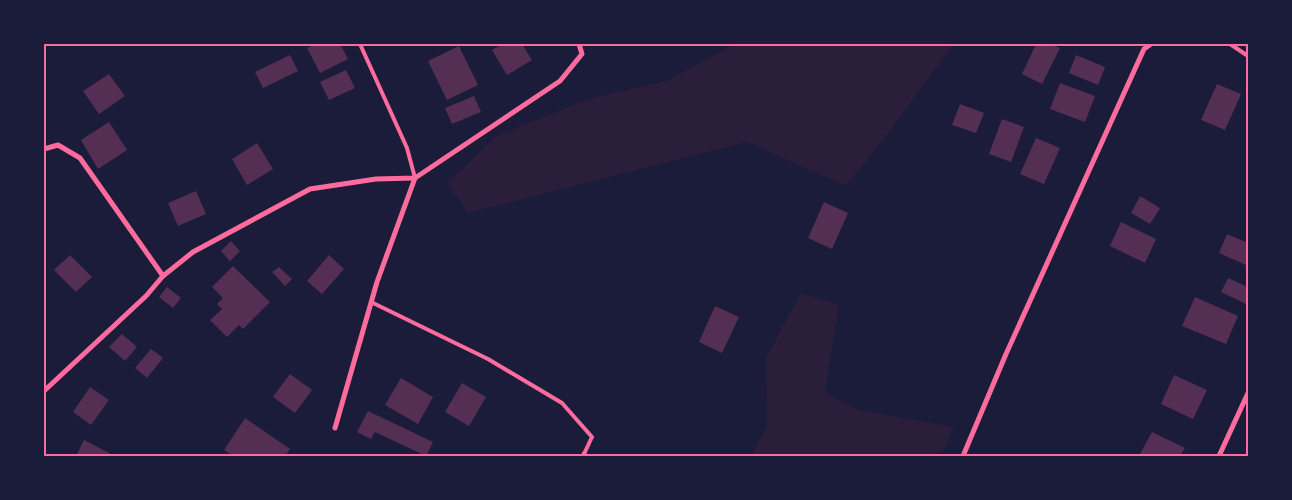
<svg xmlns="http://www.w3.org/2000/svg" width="1292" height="500" font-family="Ubuntu,sans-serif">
	<rect width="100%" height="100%" fill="#1b1b3a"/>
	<g fill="#2a1e3b">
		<polygon points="735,44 953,44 892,128 846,186 747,142 468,213 448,183 496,136 588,99 666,81"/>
		<polygon points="801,293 839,305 825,392 858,410 954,427 943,452 923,456 751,456 767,426 766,358"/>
	</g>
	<g fill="#542f53">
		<polygon points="317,44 340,44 348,59 320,73 307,48"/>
		<polygon points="503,44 522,44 532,60 507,75 492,50"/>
		<polygon points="1036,44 1050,44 1060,48 1042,84 1022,74"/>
		<polygon points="459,46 478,85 447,100 428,61"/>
		<polygon points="290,55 298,71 263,88 255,72"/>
		<polygon points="1076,55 1105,67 1098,85 1069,73"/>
		<polygon points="346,70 355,88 329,100 320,82"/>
		<polygon points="109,74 125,96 99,114 83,91"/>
		<polygon points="1060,83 1095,96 1085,122 1050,109"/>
		<polygon points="1217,84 1241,94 1225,130 1201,120"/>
		<polygon points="474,96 481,112 452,124 445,108"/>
		<polygon points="960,104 984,113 976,133 952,125"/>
		<polygon points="1002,119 1024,127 1011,162 989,154"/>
		<polygon points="109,122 127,150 98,169 81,140"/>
		<polygon points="1036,138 1060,148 1044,184 1020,174"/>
		<polygon points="257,143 273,169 247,185 232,159"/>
		<polygon points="196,191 206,214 178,226 168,203"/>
		<polygon points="1140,196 1160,208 1150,224 1131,213"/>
		<polygon points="824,202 848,213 832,249 808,238"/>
		<polygon points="1121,222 1156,239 1145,263 1110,246"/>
		<polygon points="1227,234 1248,243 1248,266 1219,253"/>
		<polygon points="231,241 240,251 230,261 221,251"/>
		<polygon points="70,255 92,277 76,292 54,270"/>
		<polygon points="329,255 344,269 322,294 307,281"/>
		<polygon points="233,266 270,302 243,329 239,325 227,337 210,320 222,309 217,304 223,298 212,287"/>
		<polygon points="279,267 292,279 285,286 272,272"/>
		<polygon points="1228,278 1248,287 1246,304 1221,292"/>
		<polygon points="167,287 181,298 173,308 159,297"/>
		<polygon points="1195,297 1238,316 1226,344 1182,326"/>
		<polygon points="715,306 739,317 722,353 699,342"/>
		<polygon points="122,334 137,347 125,361 109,347"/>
		<polygon points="151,349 163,358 147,378 135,368"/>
		<polygon points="290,374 312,390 295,413 273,397"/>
		<polygon points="1174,375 1207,390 1193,419 1161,404"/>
		<polygon points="401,378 433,397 418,424 385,405"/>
		<polygon points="462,383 486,397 469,426 445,412"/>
		<polygon points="90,387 109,400 91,425 73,412"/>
		<polygon points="368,411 433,442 426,456 375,432 371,439 357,432"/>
		<polygon points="245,418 290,449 285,456 233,456 224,450"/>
		<polygon points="1152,432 1185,448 1180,456 1144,456 1140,454"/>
		<polygon points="84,440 109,453 108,456 76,456"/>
	</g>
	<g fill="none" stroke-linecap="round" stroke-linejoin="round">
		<g stroke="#ff6b9d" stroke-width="4">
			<polyline points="360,44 407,148 415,178"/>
			<polyline points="1230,44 1248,56"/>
			<polyline points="371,302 488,359 562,403 592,437 584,454"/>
		</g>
		<g stroke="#ff6b9d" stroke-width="5">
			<polyline points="44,149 58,145 80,158 163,276"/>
			<polyline points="44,391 146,296 163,276 193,252 310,189 376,179 415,178 560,81 582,54 579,44"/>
			<polyline points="335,428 377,282 415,178"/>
			<polyline points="583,456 584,454"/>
			<polyline points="963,456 1006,354 1144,49 1151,44"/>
			<polyline points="1219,456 1248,393"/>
		</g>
	</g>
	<rect width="1292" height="500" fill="none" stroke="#1b1b3a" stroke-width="90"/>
	<rect x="45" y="45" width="1202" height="410" fill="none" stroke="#ff6b9d" stroke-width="2"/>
</svg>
